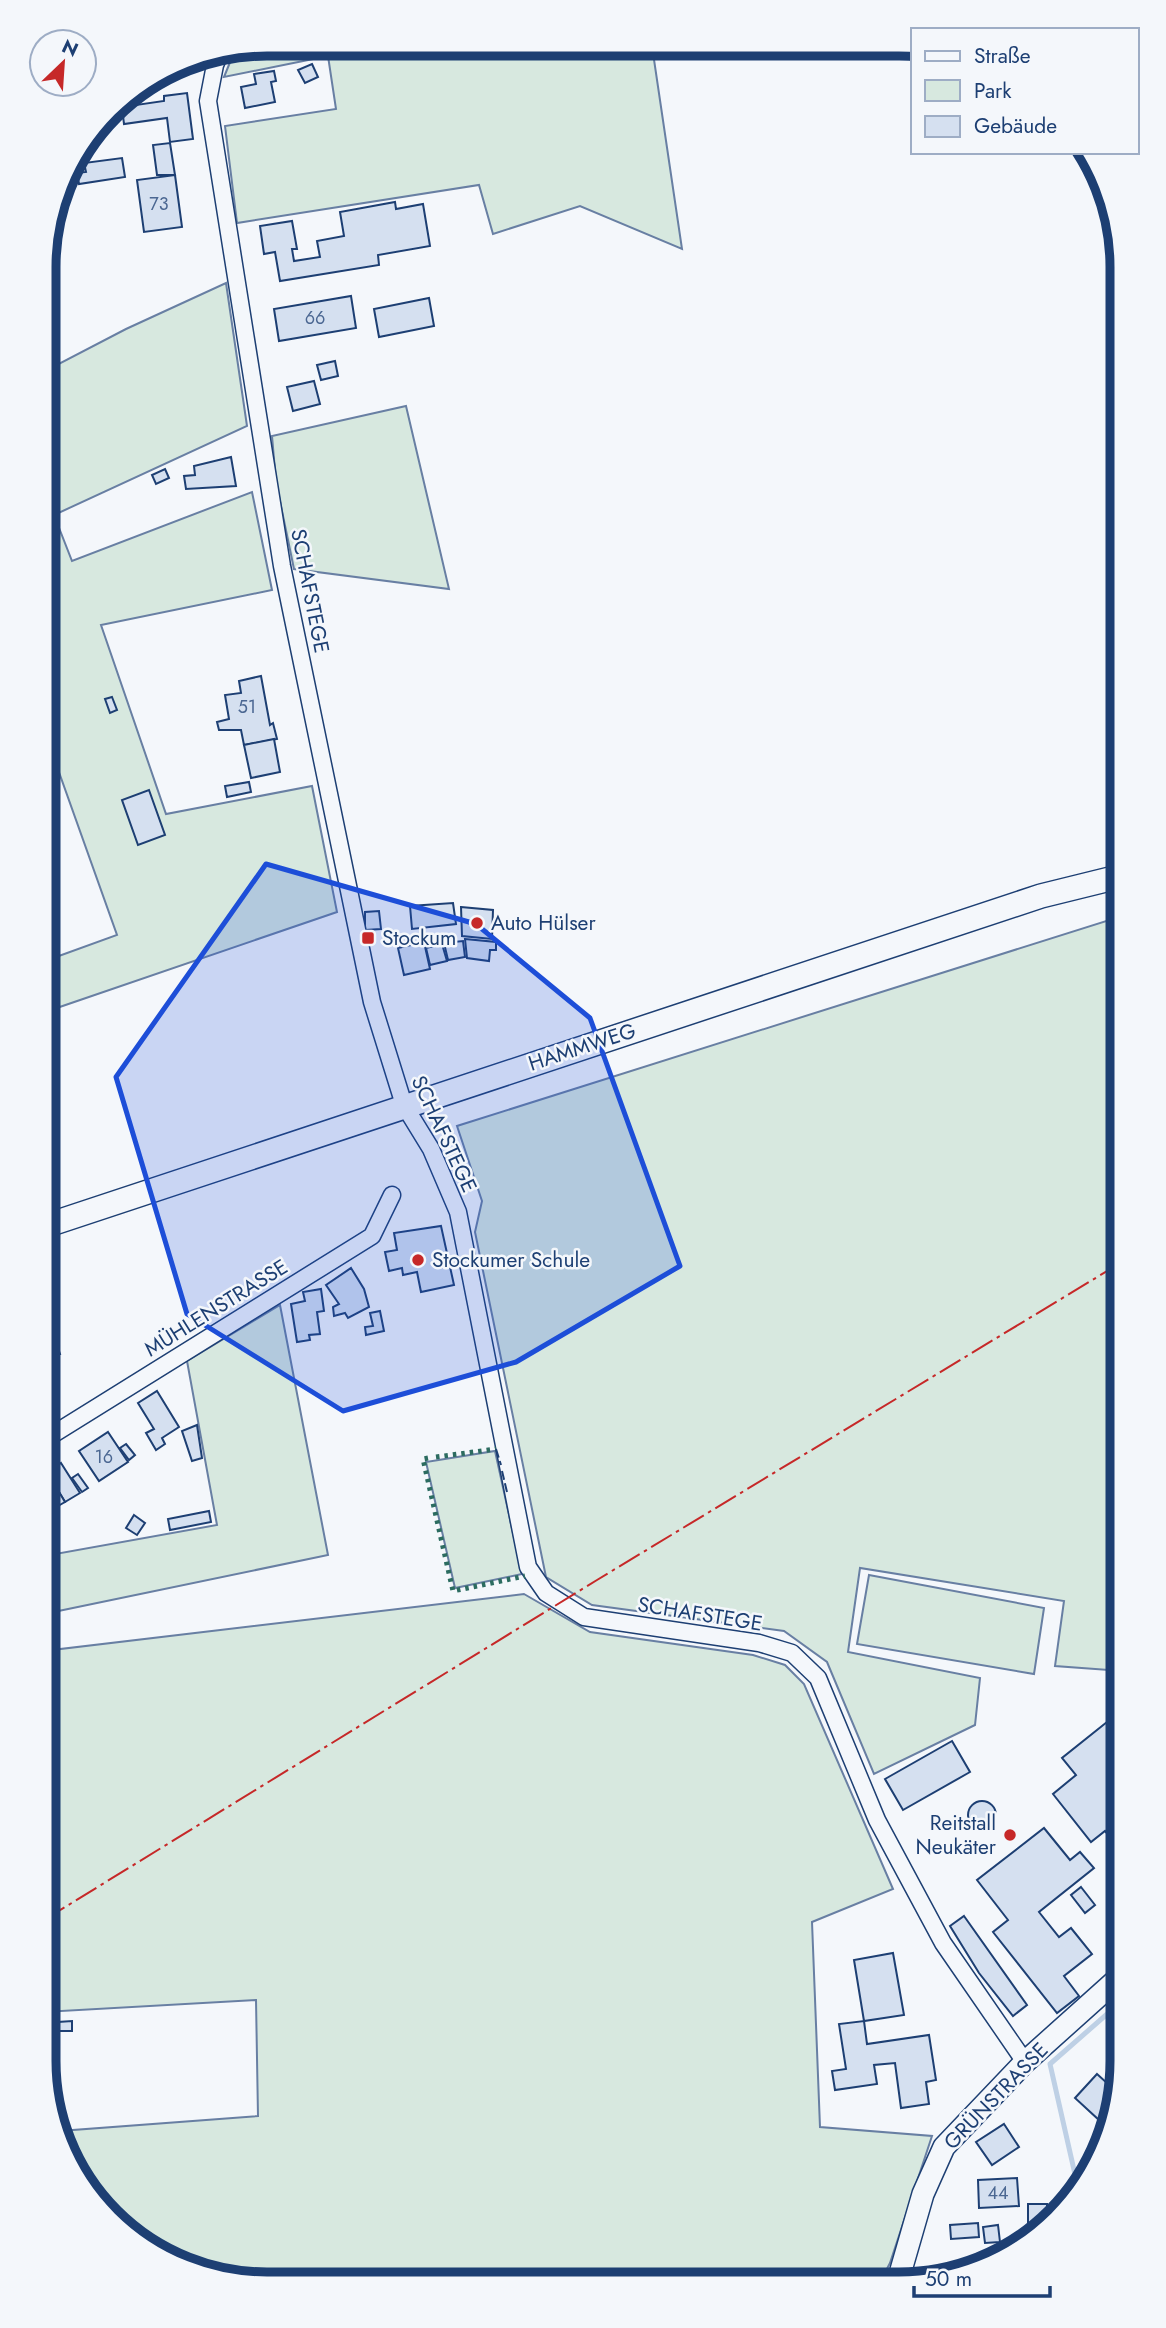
<svg xmlns="http://www.w3.org/2000/svg" width="1166" height="2328" font-family="Jost,sans-serif">
	<rect width="100%" height="100%" fill="#f4f7fb"/>
	<g fill="#d7e8df" stroke="#687fa3" stroke-width="2">
		<polygon points="267,44 652,46 682,249 580,206 493,234 479,185 237,223 225,126 336,109 328,56 224,77 235,50"/>
		<polygon points="226,283 247,426 54,515 72,561 252,492 272,590 101,625 166,814 312,786 337,912 45,1012 45,961 117,935 45,733 45,371 126,329"/>
		<polygon points="406,406 449,589 294,569 276,482 272,436"/>
		<polygon points="1122,916 1122,1671 1055,1666 1064,1601 860,1568 848,1652 980,1678 975,1725 874,1774 827,1662 784,1631 592,1605 546,1577 475,1232 482,1201 457,1126"/>
		<polygon points="280,1305 328,1555 44,1614 44,1556 217,1525 187,1361"/>
		<polygon points="495,1451 522,1574 455,1588 426,1462"/>
		<polygon points="869,1575 1044,1608 1034,1674 857,1644"/>
		<polygon points="524,1594 590,1632 753,1655 785,1665 804,1684 893,1889 812,1922 820,2127 932,2136 890,2263 879,2284 237,2282 181,2267 120,2229 60,2140 60,2131 258,2116 256,2000 44,2012 44,1651"/>
	</g>
	<g fill="none" stroke-linecap="round" stroke-linejoin="round">
		<polyline stroke="#bed0e5" stroke-width="5" points="1079,2192 1050,2064 1122,2001"/>
	</g>
	<g fill="#d5e0f0" stroke="#1d3f73" stroke-width="2">
		<polygon points="312,64 318,77 305,83 298,70"/>
		<polygon points="274,71 276,81 271,82 275,102 245,108 241,87 256,84 254,74"/>
		<polygon points="187,93 193,139 170,142 167,118 124,124 122,107 164,101 164,96"/>
		<polygon points="170,143 175,175 157,175 153,145"/>
		<polygon points="122,158 125,177 79,184 77,173 86,172 84,163"/>
		<polygon points="175,175 182,227 144,232 137,180"/>
		<polygon points="395,202 396,209 423,204 430,246 378,255 379,265 280,281 275,252 264,254 260,226 292,221 297,249 292,249 294,261 320,257 317,241 344,236 340,212"/>
		<polygon points="351,296 356,328 279,341 274,309"/>
		<polygon points="429,298 434,326 379,337 374,309"/>
		<polygon points="335,361 338,376 321,380 317,365"/>
		<polygon points="314,381 320,404 293,411 287,387"/>
		<polygon points="231,457 236,486 186,489 184,476 195,475 194,466"/>
		<polygon points="165,469 169,478 156,484 152,475"/>
		<polygon points="261,676 270,725 273,723 277,739 244,745 241,730 219,730 217,722 229,719 225,695 241,693 239,681"/>
		<polygon points="112,697 117,710 110,713 105,699"/>
		<polygon points="274,739 280,772 251,778 244,745"/>
		<polygon points="249,782 251,792 227,797 225,786"/>
		<polygon points="149,790 165,835 138,845 122,800"/>
		<polygon points="453,903 456,924 412,929 410,906"/>
		<polygon points="461,907 493,910 492,939 462,936"/>
		<polygon points="379,911 381,929 365,930 365,912"/>
		<polygon points="465,939 496,942 496,950 490,950 489,961 467,958"/>
		<polygon points="463,941 465,957 448,960 444,943"/>
		<polygon points="424,942 430,969 404,975 398,948"/>
		<polygon points="442,944 447,961 430,965 426,948"/>
		<polygon points="441,1226 454,1285 421,1292 417,1272 403,1275 402,1268 389,1271 385,1252 397,1250 394,1233"/>
		<polygon points="351,1268 364,1289 369,1307 348,1318 345,1313 334,1316 333,1307 339,1304 326,1285"/>
		<polygon points="321,1289 324,1311 317,1312 320,1334 309,1335 310,1340 297,1342 291,1304 305,1301 303,1292"/>
		<polygon points="380,1311 384,1331 366,1335 365,1327 373,1326 370,1313"/>
		<polygon points="58,1348 60,1354 47,1357 46,1351"/>
		<polygon points="44,1384 57,1418 44,1422"/>
		<polygon points="157,1391 179,1427 162,1438 165,1444 156,1450 146,1433 154,1429 138,1403"/>
		<polygon points="197,1425 202,1458 192,1461 182,1431"/>
		<polygon points="108,1432 128,1462 99,1481 79,1451"/>
		<polygon points="126,1444 135,1455 129,1460 120,1448"/>
		<polygon points="61,1463 80,1493 65,1502 47,1472"/>
		<polygon points="47,1472 65,1502 44,1514 44,1473"/>
		<polygon points="78,1474 88,1488 82,1492 72,1478"/>
		<polygon points="209,1511 211,1522 170,1530 168,1519"/>
		<polygon points="134,1515 145,1523 137,1535 126,1528"/>
		<polygon points="1122,1710 1122,1851 1105,1831 1091,1842 1053,1794 1076,1775 1062,1758"/>
		<polygon points="952,1741 970,1772 903,1810 885,1779"/>
		<circle cx="982" cy="1815" r="14"/>
		<polygon points="1044,1828 1070,1860 1080,1852 1094,1868 1039,1912 1059,1937 1071,1928 1092,1954 1064,1976 1079,1996 1057,2013 993,1932 1008,1920 977,1880"/>
		<polygon points="1081,1887 1095,1905 1085,1913 1071,1895"/>
		<polygon points="964,1916 1027,2005 1013,2016 979,1973 950,1926"/>
		<polygon points="893,1953 904,2015 864,2021 854,1960"/>
		<polygon points="72,2021 72,2031 58,2031 58,2022"/>
		<polygon points="864,2021 867,2044 929,2035 936,2080 926,2082 929,2104 901,2108 895,2063 874,2065 877,2084 835,2090 832,2071 846,2069 839,2024"/>
		<polygon points="1097,2074 1118,2093 1116,2102 1099,2120 1075,2098"/>
		<polygon points="1004,2124 1019,2147 992,2165 976,2142"/>
		<polygon points="1017,2178 1019,2206 979,2208 978,2180"/>
		<polygon points="1028,2204 1047,2204 1047,2224 1028,2225"/>
		<polygon points="978,2223 979,2237 951,2239 950,2225"/>
		<polygon points="998,2225 1000,2242 985,2243 983,2227"/>
	</g>
	<g fill="none" stroke-linecap="round" stroke-linejoin="round">
		<defs>
			<g id="minor">
				<polyline points="220,53 215,65 208,101 282,566 372,1002 404,1105 431,1149 458,1212 528,1567 546,1593 584,1617 759,1643 792,1653 818,1678 877,1820 943,1943 1025,2062"/>
				<polyline points="44,1440 372,1236 392,1195"/>
			</g>
			<polyline id="tertiary" points="897,2284 923,2194 944,2147 1025,2062 1122,1975"/>
			<polyline id="secondary" points="45,1226 1041,896 1122,876"/>
		</defs>
		<use href="#minor" stroke="#1d3f73" stroke-width="19"/>
		<use href="#tertiary" stroke="#1d3f73" stroke-width="24"/>
		<use href="#secondary" stroke="#1d3f73" stroke-width="26"/>
		<use href="#minor" stroke="#f4f7fb" stroke-width="16"/>
		<use href="#tertiary" stroke="#f4f7fb" stroke-width="21"/>
		<use href="#secondary" stroke="#f4f7fb" stroke-width="23"/>
		<g stroke="#2c6c60" stroke-width="5" stroke-dasharray="3.5 5" stroke-linecap="butt">
			<polyline points="436,1457 496,1449"/>
			<polyline points="428,1458 423,1459 453,1591 525,1576"/>
		</g>
		<g stroke="#1d3f73" stroke-width="2" stroke-dasharray="9 3.5" stroke-linecap="butt">
			<polyline points="496,1449 501,1465"/>
			<polyline points="502,1471 507,1492"/>
		</g>
		<polyline stroke="#c62828" stroke-width="2" stroke-dasharray="24 5 3.5 5" stroke-linecap="butt" points="44,1920 597,1580 1122,1262"/>
	</g>
	<path fill="#1d4ed8" fill-opacity="0.2" stroke="#1d4ed8" stroke-width="5" stroke-linejoin="round" d="M266,864L476,924L590,1018L680,1266L516,1362L343,1411L187,1314L116,1077Z"/>
	<g fill="#c62828" stroke="#f4f7fb" stroke-width="2.5">
		<circle cx="477" cy="923" r="7"/>
		<rect x="361" y="931" width="14" height="14" rx="3.5"/>
		<circle cx="418" cy="1260" r="7"/>
		<circle cx="1010" cy="1835" r="7"/>
	</g>
	<g text-anchor="middle" stroke-width="5" stroke-linejoin="round" paint-order="stroke">
		<g font-size="18" fill="#4b6792">
			<text x="159" y="210">73</text>
			<text x="315" y="324">66</text>
			<text x="247" y="713">51</text>
			<text x="104" y="1463">16</text>
			<text x="998" y="2199">44</text>
		</g>
		<g font-size="21" fill="#1d3f73" stroke="#f4f7fb">
			<text transform="translate(310 591) rotate(79)" y="7">SCHAFSTEGE</text>
			<text transform="translate(582 1047) rotate(-18)" y="7">HAMMWEG</text>
			<text transform="translate(444 1134) rotate(65)" y="7">SCHAFSTEGE</text>
			<text transform="translate(216 1308) rotate(-32)" y="7">MÜHLENSTRASSE</text>
			<text transform="translate(700 1614) rotate(9)" y="7">SCHAFSTEGE</text>
			<text transform="translate(996 2096) rotate(-46)" y="7">GRÜNSTRASSE</text>
		</g>
		<g font-size="21" fill="#1d3f73" stroke="#f4f7fb" text-anchor="start">
			<text x="491" y="930">Auto Hülser</text>
			<text x="382" y="945">Stockum</text>
			<text x="432" y="1267">Stockumer Schule</text>
			<text x="996" y="1830" text-anchor="end">Reitstall<tspan x="996" dy="24">Neukäter</tspan></text>
		</g>
	</g>
	<path d="M0 0H1166V2328H0ZM267 56H899A211 211 0 0 1 1110 267V2061A211 211 0 0 1 899 2272H267A211 211 0 0 1 56 2061V267A211 211 0 0 1 267 56Z" fill="#f4f7fb" fill-rule="evenodd"/>
	<path fill="none" stroke="#1d3f73" stroke-width="9" d="M267 56H899A211 211 0 0 1 1110 267V2061A211 211 0 0 1 899 2272H267A211 211 0 0 1 56 2061V267A211 211 0 0 1 267 56Z"/>
	<rect x="911" y="28" width="228" height="126" fill="#f4f7fb" stroke="#9eadc5" stroke-width="2"/>
	<rect x="925" y="51" width="35" height="10" fill="#f4f7fb" stroke="#9eadc5" stroke-width="2"/>
	<text x="974" y="63" font-size="21" fill="#1d3f73">Straße</text>
	<rect x="925" y="80" width="35" height="21" fill="#d7e8df" stroke="#9eadc5" stroke-width="2"/>
	<text x="974" y="98" font-size="21" fill="#1d3f73">Park</text>
	<rect x="925" y="116" width="35" height="21" fill="#d5e0f0" stroke="#9eadc5" stroke-width="2"/>
	<text x="974" y="133" font-size="21" fill="#1d3f73">Gebäude</text>
	<g transform="translate(63 63) rotate(25)"><circle r="33" fill="#f4f7fb" stroke="#9eadc5" stroke-width="2"/>
	<path d="M0-5L12 26L0 18L-12 26Z" fill="#c62828"/>
	<text y="-10" font-size="19" font-weight="bold" text-anchor="middle" fill="#1d3f73">N</text>
	</g>
	<path d="M914 2286v10h136v-10" fill="none" stroke="#1d3f73" stroke-width="3.5"/>
	<text x="925" y="2286" font-size="21" fill="#1d3f73" stroke="#f4f7fb" stroke-width="5" paint-order="stroke">50 m</text>
</svg>
